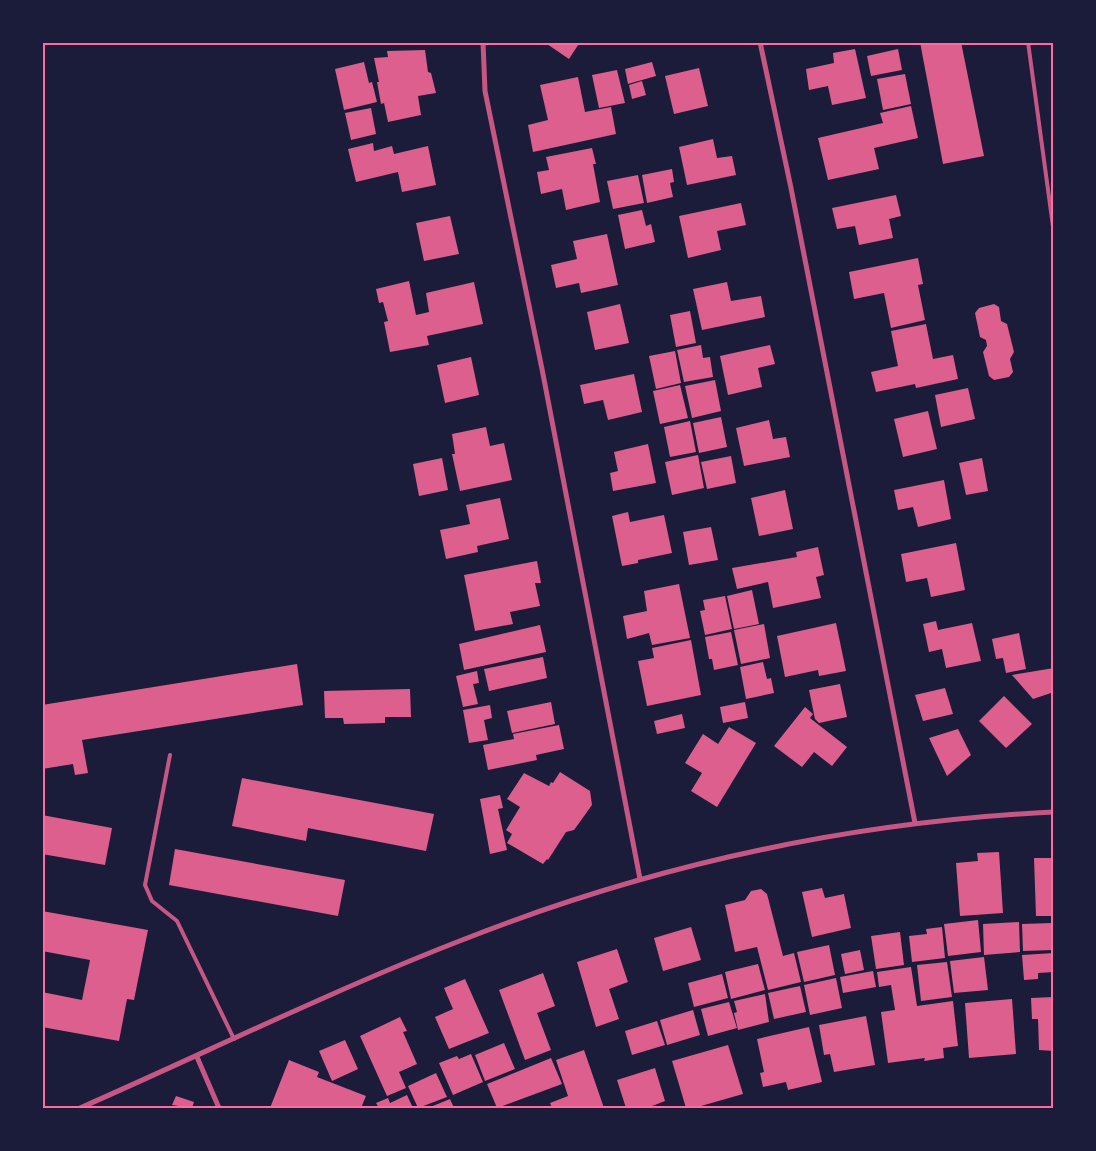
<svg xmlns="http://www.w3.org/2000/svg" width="1096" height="1151" font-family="'Open Sans',sans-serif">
	<rect width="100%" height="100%" fill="#1b1b3a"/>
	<g fill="#dd5f8e">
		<polygon points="544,42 580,42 569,59"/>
		<polygon points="920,42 961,42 984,156 943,164"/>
		<polygon points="855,49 866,98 832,105 828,86 809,90 806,69 834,63 833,53"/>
		<polygon points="898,49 902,70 871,76 867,56"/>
		<polygon points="425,50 428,72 431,73 436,93 418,96 421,115 388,122 384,103 381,104 377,82 379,82 374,58 388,57 387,51"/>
		<polygon points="364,62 369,83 372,82 377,102 344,110 335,69"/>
		<polygon points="652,62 656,76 628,84 625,69"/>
		<polygon points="699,68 708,106 674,114 665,76"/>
		<polygon points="617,70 625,103 599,108 592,75"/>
		<polygon points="905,74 911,104 883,110 877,79"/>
		<polygon points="578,77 585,112 611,107 616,134 533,152 528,125 548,120 540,85"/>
		<polygon points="642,81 646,95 632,99 629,85"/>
		<polygon points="911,106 918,138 874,148 879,169 828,180 818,138 883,123 880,113"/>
		<polygon points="371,108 376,134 351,140 345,113"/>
		<polygon points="713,139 717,158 732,156 736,175 687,185 679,147"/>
		<polygon points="373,143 374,151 392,146 394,154 428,146 436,185 402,192 398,172 356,182 348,149"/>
		<polygon points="592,148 596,164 593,164 600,202 566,210 562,189 541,194 537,172 549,170 546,157"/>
		<polygon points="672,169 674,182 670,183 673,197 647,203 642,175"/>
		<polygon points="638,175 644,203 613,209 607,181"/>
		<polygon points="896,195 901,216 889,219 893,238 859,245 855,226 837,229 832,208"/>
		<polygon points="741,203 746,225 717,231 721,250 688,258 679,216"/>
		<polygon points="642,210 646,226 651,224 655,242 625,249 618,215"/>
		<polygon points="450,216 459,254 424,261 416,223"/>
		<polygon points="607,234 618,285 581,293 579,283 556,288 551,265 577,259 573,241"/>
		<polygon points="918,258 923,284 918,285 925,320 891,328 884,293 854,299 849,272"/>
		<polygon points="409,281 416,315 429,312 426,293 474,282 483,324 427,336 429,345 390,352 384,322 388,321 383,302 379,303 376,289"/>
		<polygon points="727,282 731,301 761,296 765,317 702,330 693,289"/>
		<polygon points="620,304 629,343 595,350 587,312"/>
		<polygon points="994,304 999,307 1001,321 1007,324 1014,352 1010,359 1013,372 1009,377 994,380 989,376 983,352 987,346 986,340 980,337 975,313 979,308"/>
		<polygon points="690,311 696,343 676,347 670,315"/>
		<polygon points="926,324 933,359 953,355 958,379 916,388 915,384 876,392 871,372 898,366 891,331"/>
		<polygon points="701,345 703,358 710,357 713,377 684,382 677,350"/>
		<polygon points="770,345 775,364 758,368 762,387 728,395 720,356"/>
		<polygon points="675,351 681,383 656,389 649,356"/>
		<polygon points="471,357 479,395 445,403 437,365"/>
		<polygon points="634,374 642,412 608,420 603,400 584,404 580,385"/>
		<polygon points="715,380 721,411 692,418 685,386"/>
		<polygon points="680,385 688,418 660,424 653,391"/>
		<polygon points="968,388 975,419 941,427 935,395"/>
		<polygon points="928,411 937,449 903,457 894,419"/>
		<polygon points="721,417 727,447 699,453 693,423"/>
		<polygon points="769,420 773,439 786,437 790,457 744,466 736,428"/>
		<polygon points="690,421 696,452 670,457 664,427"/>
		<polygon points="486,427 490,446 504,443 512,480 460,491 452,454 455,454 452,434"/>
		<polygon points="648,444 656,483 613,491 610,473 618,471 614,452"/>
		<polygon points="698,455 704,488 672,495 665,462"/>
		<polygon points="731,456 736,483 707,489 701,462"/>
		<polygon points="442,458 448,490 419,496 413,464"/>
		<polygon points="982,458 988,491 966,495 959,463"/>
		<polygon points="944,480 951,519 918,527 913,507 898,510 894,490"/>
		<polygon points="785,490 793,529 759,536 751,498"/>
		<polygon points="500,498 509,539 477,546 478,552 446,559 440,530 470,524 466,505"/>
		<polygon points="628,512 630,522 664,515 672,553 638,560 638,563 622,566 612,516"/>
		<polygon points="711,527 718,560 689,565 683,532"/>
		<polygon points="956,543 965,590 931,597 927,578 906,582 901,554"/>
		<polygon points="818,547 824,575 816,577 821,598 773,608 768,582 737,589 732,568 797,557 796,552"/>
		<polygon points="537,561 541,583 535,583 540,606 510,612 513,624 475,631 464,575"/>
		<polygon points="679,584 690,638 652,645 649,633 627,639 623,616 647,611 644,591"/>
		<polygon points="752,590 759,624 734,629 727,596"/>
		<polygon points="725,596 732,629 705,635 700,611 705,610 703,600"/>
		<polygon points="936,621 938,630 972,623 981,661 946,668 942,649 929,652 923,624"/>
		<polygon points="836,623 846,671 819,676 818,670 785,677 777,636"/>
		<polygon points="764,624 770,658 741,664 734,630"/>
		<polygon points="540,625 546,652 464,670 459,644"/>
		<polygon points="731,632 738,665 714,670 712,659 709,659 705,637"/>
		<polygon points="1019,633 1026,669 1006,673 1003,658 996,659 992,639"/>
		<polygon points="691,640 701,695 647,706 638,661 654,658 652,648"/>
		<polygon points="543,657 547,678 489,691 484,669"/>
		<polygon points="763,662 767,679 771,678 774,693 746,699 740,667"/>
		<polygon points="297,664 303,705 82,740 88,773 75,775 73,764 42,769 42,705"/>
		<polygon points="1054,668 1054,692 1033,699 1012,675"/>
		<polygon points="477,671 479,683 473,684 478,704 463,707 456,676"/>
		<polygon points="840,684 847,717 819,723 815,719 809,690"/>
		<polygon points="945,688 953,714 923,721 915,695"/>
		<polygon points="410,689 411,717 385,717 385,723 344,724 343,718 325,718 324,691"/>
		<polygon points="1004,696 1032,724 1006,748 979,721"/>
		<polygon points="551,702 555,724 512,733 507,711"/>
		<polygon points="745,702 748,718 723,723 720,707"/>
		<polygon points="490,705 492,718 484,720 488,740 469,743 463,710"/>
		<polygon points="805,707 813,714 810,718 847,747 832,766 814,752 802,767 774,746"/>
		<polygon points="682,714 685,728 657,734 654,721"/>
		<polygon points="559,725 564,749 536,755 537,760 488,770 483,745 514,739 513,734"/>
		<polygon points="729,727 756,743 717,807 691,791 702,773 685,763 703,734 718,744"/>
		<polygon points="958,729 971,755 947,776 929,738"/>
		<polygon points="560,772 590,791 592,805 574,830 566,832 548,860 547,859 543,864 507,843 512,834 506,830 520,807 507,799 524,773 549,786 551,782 553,783"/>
		<polygon points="242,778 434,814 426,851 308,828 306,841 232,826"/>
		<polygon points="500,795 503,808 498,809 507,850 490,854 480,799"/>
		<polygon points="42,815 112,828 105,865 42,854"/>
		<polygon points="175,849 345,880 338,916 169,885"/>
		<polygon points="999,852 1003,913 960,916 956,863 978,861 977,853"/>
		<polygon points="1034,858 1054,858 1054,916 1036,916"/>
		<polygon points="822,888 825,898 844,894 851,928 812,937 802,892"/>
		<polygon points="761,889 767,894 783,956 794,953 801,982 768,990 757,947 735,952 725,905 745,900 751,891"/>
		<polygon points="42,911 148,930 134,1000 127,999 119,1041 42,1027 42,992 82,1000 90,960 42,951"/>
		<polygon points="978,920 981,952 948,956 944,924"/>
		<polygon points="1019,922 1020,952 984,955 983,924"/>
		<polygon points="1052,923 1053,950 1023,951 1022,924"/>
		<polygon points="691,927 701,960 663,971 654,938"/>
		<polygon points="942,927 945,958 912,962 909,936 927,934 926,929"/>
		<polygon points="900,932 904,965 876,969 871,936"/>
		<polygon points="829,945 835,975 804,982 797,952"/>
		<polygon points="617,949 628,982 609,989 619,1019 596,1027 577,962"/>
		<polygon points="860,950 864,970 845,974 841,954"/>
		<polygon points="1054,953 1054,972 1038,973 1038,979 1024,980 1022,955"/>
		<polygon points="984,957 988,990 954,993 950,961"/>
		<polygon points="947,962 952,997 921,1001 917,965"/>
		<polygon points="758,964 765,990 731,999 725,972"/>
		<polygon points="911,967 917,1006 953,1001 958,1046 943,1048 944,1058 924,1061 925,1058 888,1063 881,1012 895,1010 891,985 879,987 877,972"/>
		<polygon points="873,971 876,987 843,993 840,977"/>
		<polygon points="543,973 555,1006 537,1013 551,1050 525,1060 499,990"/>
		<polygon points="722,974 728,998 694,1007 688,983"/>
		<polygon points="836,978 842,1008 810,1015 804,985"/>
		<polygon points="465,979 489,1033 449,1049 435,1017 453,1009 444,988"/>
		<polygon points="800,986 806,1012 774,1019 768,993"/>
		<polygon points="765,994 769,1022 738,1030 734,1013 737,1012 734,1001"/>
		<polygon points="1054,997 1054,1051 1039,1050 1038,1019 1032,1019 1031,998"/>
		<polygon points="1012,999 1016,1054 969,1058 965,1003"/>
		<polygon points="729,1002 737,1028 708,1036 701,1009"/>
		<polygon points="693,1010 700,1035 667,1045 660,1020"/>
		<polygon points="866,1016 875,1065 834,1072 830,1054 824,1055 819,1025"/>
		<polygon points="400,1017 407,1031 403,1032 417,1064 399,1072 406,1088 387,1096 360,1036"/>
		<polygon points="657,1021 665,1045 632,1055 625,1031"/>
		<polygon points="809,1027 822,1082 788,1090 786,1082 763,1087 760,1073 764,1072 757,1039"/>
		<polygon points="345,1040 358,1069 332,1081 319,1051"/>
		<polygon points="504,1043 515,1069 485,1081 475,1055"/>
		<polygon points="728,1045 743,1094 694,1108 686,1108 672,1061"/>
		<polygon points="584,1050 604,1108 552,1108 550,1103 568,1096 556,1060"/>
		<polygon points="471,1054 483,1082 453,1095 439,1063 457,1056 459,1059"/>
		<polygon points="551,1058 562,1084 497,1108 487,1084"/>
		<polygon points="289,1060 319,1072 317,1077 366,1096 361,1108 270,1108"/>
		<polygon points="655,1068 665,1101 647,1108 626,1108 617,1080"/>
		<polygon points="436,1073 447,1097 418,1108 408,1086"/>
		<polygon points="407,1095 413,1108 379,1108 376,1103 388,1098 390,1103"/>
		<polygon points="176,1096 194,1102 192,1108 172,1105"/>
		<polygon points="450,1099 454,1108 428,1108"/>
	</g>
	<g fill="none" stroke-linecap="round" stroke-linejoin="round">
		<g stroke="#c65784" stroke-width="4">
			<polyline points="1028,42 1054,234"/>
			<polyline points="170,755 145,885 152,901 177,921 234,1039"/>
		</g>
		<g stroke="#c65784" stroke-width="5">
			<polyline points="483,42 485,91 542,369 640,879"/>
			<polyline points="760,42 791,188 915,823"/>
			<polyline points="197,1057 219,1108"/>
			<path d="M80,1108C205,1053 329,992 457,942C648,866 848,822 1054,812"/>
		</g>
	</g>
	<rect width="1096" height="1151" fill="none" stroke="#1b1b3a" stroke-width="88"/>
	<rect x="44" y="44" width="1008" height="1063" fill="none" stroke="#ff6b9d" stroke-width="2"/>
</svg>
